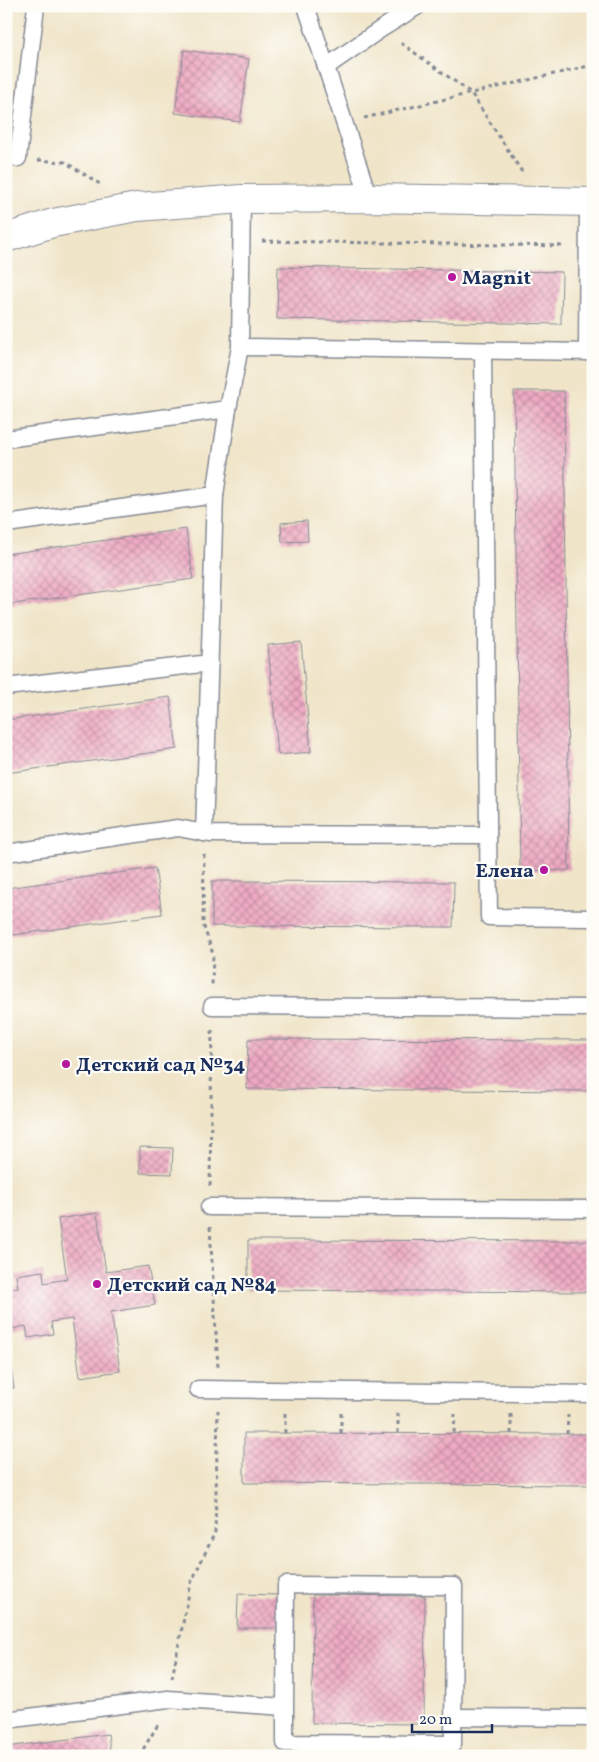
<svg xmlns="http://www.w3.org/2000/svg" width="599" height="1762" font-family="Vollkorn,serif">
	<defs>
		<pattern id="building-cross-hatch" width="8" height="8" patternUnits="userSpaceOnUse" patternTransform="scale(1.25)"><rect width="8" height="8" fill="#efaac2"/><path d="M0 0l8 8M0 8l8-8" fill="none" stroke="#c18ba1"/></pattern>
	</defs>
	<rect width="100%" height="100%" fill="#fdfcf7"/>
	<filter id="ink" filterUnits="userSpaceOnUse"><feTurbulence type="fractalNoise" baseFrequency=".02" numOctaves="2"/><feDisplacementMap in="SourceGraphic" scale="10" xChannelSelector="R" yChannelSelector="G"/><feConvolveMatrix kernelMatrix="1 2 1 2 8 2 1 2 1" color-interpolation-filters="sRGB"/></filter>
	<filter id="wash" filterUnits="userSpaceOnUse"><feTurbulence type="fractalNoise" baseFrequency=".0096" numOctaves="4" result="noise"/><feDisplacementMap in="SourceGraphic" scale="20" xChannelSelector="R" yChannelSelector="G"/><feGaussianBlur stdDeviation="1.12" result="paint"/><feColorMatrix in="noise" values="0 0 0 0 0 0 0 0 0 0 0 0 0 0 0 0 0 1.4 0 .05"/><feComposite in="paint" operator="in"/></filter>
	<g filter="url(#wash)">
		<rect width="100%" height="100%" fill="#f0e5c9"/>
		<g id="blocks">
			<g fill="url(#building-cross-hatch)">
				<polygon points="184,50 249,59 240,122 175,113"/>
				<polygon points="278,267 562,272 561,324 277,319"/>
				<polygon points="514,391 564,391 569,870 520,871"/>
				<polygon points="307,521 308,541 282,542 281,523"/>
				<polygon points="186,529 193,579 6,605 6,554"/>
				<polygon points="301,642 311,752 278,755 268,645"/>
				<polygon points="170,697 177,749 6,773 6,720"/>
				<polygon points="155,868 162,914 6,936 6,888"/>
				<polygon points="212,881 454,882 453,927 212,926"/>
				<polygon points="248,1039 593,1040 593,1091 247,1089"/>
				<polygon points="140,1147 173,1148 172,1174 140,1173"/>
				<polygon points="97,1213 106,1272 148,1266 155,1305 111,1312 120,1371 80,1377 72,1319 51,1322 53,1334 28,1338 26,1326 6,1330 6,1289 18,1287 16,1275 43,1271 44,1283 67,1279 58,1219"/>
				<polygon points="248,1240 593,1241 593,1292 248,1290"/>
				<polygon points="7,1343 14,1388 6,1390 6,1344"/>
				<polygon points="244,1433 593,1434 593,1485 244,1483"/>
				<polygon points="238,1594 279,1595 279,1628 237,1628"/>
				<polygon points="313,1595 425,1596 424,1724 312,1723"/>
				<polygon points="108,1734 111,1756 6,1756 6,1747"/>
			</g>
		</g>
	</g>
	<g filter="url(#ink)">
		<use href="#blocks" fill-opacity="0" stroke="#868a94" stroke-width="1"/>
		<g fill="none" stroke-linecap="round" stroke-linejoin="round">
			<defs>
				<g id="lane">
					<polyline points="306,6 369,198"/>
					<polyline points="326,67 381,29 418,6"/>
					<polyline points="6,156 18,158 36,6"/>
					<polyline points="240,347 593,352"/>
					<polyline points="483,351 489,917 593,918"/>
					<polyline points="587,352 588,202"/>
					<polyline points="6,439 228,409 240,347 242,199"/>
					<polyline points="6,524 215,495 228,409"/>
					<polyline points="6,687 210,663"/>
					<polyline points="204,833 215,495"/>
					<polyline points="6,853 178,828 210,834 488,835"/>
					<polyline points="212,1006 593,1008"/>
					<polyline points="209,1207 593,1209"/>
					<polyline points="198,1389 593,1394"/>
					<polyline points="454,1717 593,1718"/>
					<polyline points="6,1720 168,1699 285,1707 285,1743 453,1744 454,1586 286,1585 285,1707"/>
				</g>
				<polyline id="street" points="6,238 53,223 137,207 242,199 369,198 593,202"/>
			</defs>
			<use href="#lane" stroke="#868a94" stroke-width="19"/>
			<use href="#street" stroke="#868a94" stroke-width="30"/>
			<g stroke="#868a94" stroke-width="3" stroke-dasharray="4 4" stroke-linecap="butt">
				<polyline points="401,43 471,93 524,175"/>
				<polyline points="364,118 593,65"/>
				<polyline points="38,160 65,162 103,186"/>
				<polyline points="262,241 566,246"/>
				<polyline points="204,854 203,924 213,954 212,986"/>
				<polyline points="210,1186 212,1027"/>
				<polyline points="210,1227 218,1368"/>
				<polyline points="285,1433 285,1411"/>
				<polyline points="341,1433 341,1411"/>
				<polyline points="398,1433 398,1411"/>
				<polyline points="454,1433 455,1414"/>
				<polyline points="511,1434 511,1414"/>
				<polyline points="567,1434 568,1415"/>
				<polyline points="172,1678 191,1583 215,1532 218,1410"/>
				<polyline points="139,1756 159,1723"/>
			</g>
			<use href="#lane" stroke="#fff" stroke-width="16"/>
			<use href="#street" stroke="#fff" stroke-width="28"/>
		</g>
	</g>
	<g fill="#b5179e" stroke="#fdfcf7" stroke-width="2">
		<circle cx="452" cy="277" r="5"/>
		<circle cx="544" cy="870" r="5"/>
		<circle cx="66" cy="1064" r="5"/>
		<circle cx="97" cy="1284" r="5"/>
	</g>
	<g text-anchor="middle" stroke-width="4.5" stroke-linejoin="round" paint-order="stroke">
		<g font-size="20" font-weight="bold" fill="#1b2f5e" stroke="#fdfcf7" text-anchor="start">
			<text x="462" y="284">Magnit</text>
			<text x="534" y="877" text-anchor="end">Елена</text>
			<text x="76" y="1071">Детский сад №34</text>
			<text x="107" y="1291">Детский сад №84</text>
		</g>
	</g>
	<rect width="599" height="1762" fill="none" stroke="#fdfcf7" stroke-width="25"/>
	<path d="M412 1724v8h80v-8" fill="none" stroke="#1b2f5e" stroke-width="2.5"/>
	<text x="419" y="1724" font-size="15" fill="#1b2f5e" stroke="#fdfcf7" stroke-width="4" paint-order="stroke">20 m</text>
</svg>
